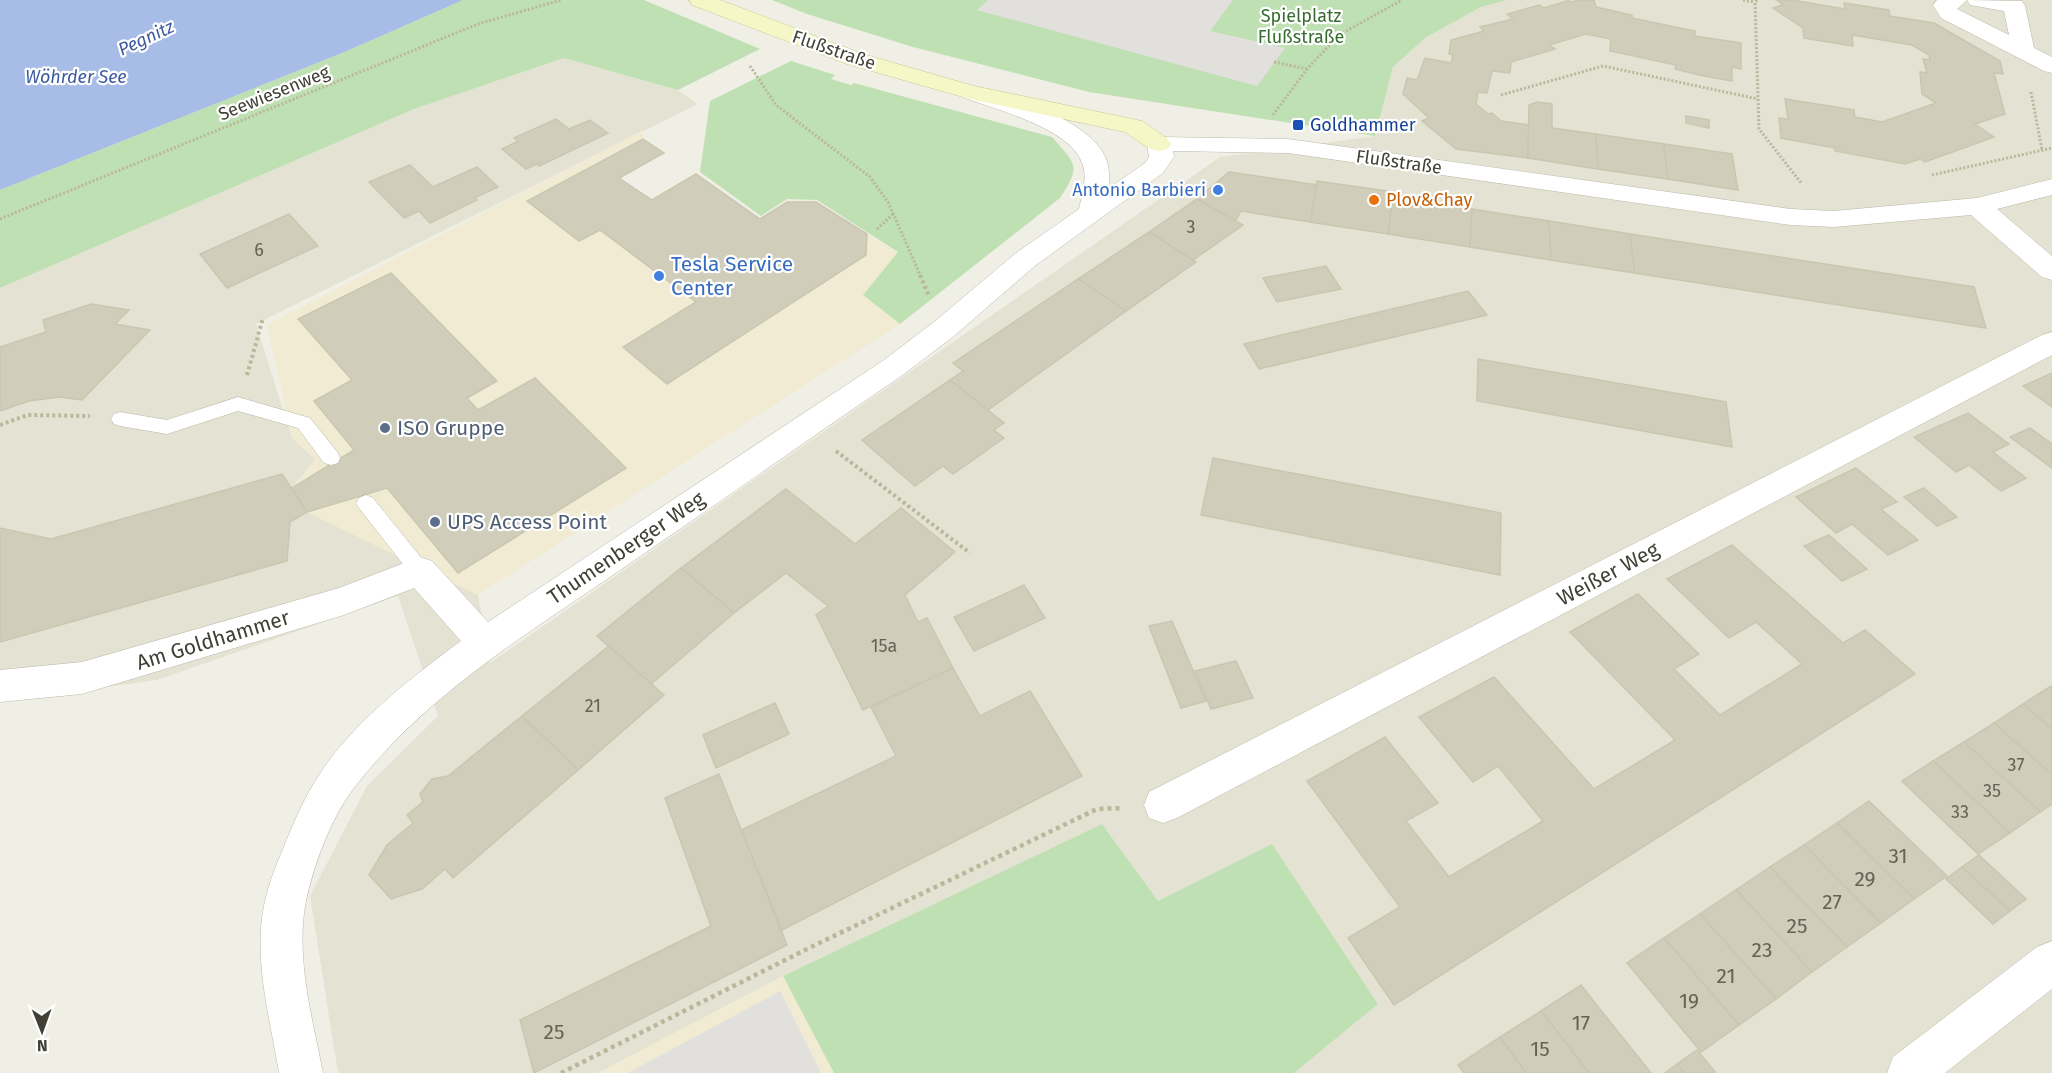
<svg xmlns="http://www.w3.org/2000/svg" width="2052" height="1073" font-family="'Fira Sans',sans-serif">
	<rect width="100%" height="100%" fill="#f0efe5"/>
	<polygon fill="#e3e2d3" points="1507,0 2052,0 2052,1073 1294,1073 1378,1004 1272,844 1158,901 1102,824 783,976 598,1073 338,1073 310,896 367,786 438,716 398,596 157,680 0,702 0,288 414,109 564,58 678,90 698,104 256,324 292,438 315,459 307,512 478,595 490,663 1220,157 1375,136 1393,67 1425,38 1481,7"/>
	<g fill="#f0ebd2">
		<polygon points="643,130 643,139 664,153 619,178 652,200 696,174 760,219 787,202 816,202 898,253 863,295 900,324 478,595 307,512 292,488 315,459 292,438 267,325"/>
		<polygon points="783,976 834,1073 598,1073"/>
	</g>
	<g fill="#bfe0b2">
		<polygon points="463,0 644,0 760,49 678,90 564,58 414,109 0,288 0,190 347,51"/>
		<polygon points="772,0 1507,0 1481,7 1425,38 1393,67 1375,136 1089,92 913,47 807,14"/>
		<path d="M791,61L835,75L831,79L851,85L854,83L1052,137C1077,165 1081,166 1060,198L900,324L863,295L898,252L817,200L787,199L761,216L700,172L710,101Z"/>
		<polygon points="1102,824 1158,901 1272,844 1378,1004 1294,1073 834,1073 783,976"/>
	</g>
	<g fill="#e1e0dc">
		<polygon points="988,0 1233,0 1210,31 1285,48 1257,86 977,10"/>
		<polygon points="780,991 821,1073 628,1073"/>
	</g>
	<polygon fill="#a7bce6" points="0,0 463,0 347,51 0,190"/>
	<g fill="#d0cdbb" stroke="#cac7b0" stroke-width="1.5">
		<polygon points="1575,0 1594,0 1596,7 1632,15 1632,18 1695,31 1695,36 1741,43 1741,69 1732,67 1732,81 1699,75 1675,69 1676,65 1610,51 1611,39 1586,34 1549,45 1555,49 1511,62 1510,73 1492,71 1487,93 1478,92 1476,104 1488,114 1492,113 1501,121 1529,125 1528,158 1456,149 1422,121 1429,118 1403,94 1407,78 1417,80 1425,58 1451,63 1453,55 1449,54 1451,40 1484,31 1480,27 1513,19 1507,14 1539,5 1544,8 1567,1 1575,2"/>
		<polygon points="1777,0 1792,0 1845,9 1844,3 1889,10 1890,16 1934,23 2000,61 2003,74 1994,73 2005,114 1975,124 1994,137 1925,162 1920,159 1905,164 1835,151 1835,148 1781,138 1779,118 1788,119 1785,99 1854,110 1855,117 1882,122 1936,103 1922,94 1920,72 1927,73 1923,59 1930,60 1929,55 1912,45 1852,35 1853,46 1804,38 1803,28 1773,8 1783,5"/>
		<polygon points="1537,102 1552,104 1552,128 1596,134 1598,169 1528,158 1529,105"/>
		<polygon points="1686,116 1709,120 1709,128 1686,123"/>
		<polygon points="556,119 569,129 590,120 608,133 539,166 537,164 526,169 502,149 518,141 514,138"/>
		<polygon points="1596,134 1664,144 1668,179 1598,169"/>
		<polygon points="643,139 664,153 619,178 652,200 696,174 760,219 787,202 816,202 867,234 866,255 667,384 623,347 696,302 600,230 579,241 527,201"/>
		<polygon points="1664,144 1732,154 1738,190 1668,179"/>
		<polygon points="410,165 433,187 477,167 498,187 474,198 477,200 430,223 419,211 404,218 369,182"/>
		<polygon points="1229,172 1317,185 1310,222 1241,211 1235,221 1197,199"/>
		<polygon points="1317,181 1393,192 1388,234 1310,222"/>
		<polygon points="1393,197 1472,209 1470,247 1388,234"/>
		<polygon points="1197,199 1243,225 1193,260 1149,232"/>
		<polygon points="1472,209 1549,221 1551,260 1470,247"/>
		<polygon points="289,214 318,246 227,288 200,254"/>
		<polygon points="1549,221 1630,234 1635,273 1551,260"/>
		<polygon points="1149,232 1196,262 1126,311 1078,279"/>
		<polygon points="1630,234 1974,287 1986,328 1635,273"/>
		<polygon points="1326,266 1341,289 1277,302 1263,278"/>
		<polygon points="391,273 497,381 467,398 478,410 535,378 626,468 458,573 387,488 307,512 292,488 354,450 314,401 352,380 298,319"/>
		<polygon points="1078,279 1126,311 988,410 950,380 963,371 953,363"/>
		<polygon points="1468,291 1487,315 1259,369 1244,344"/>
		<polygon points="91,304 129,310 115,324 150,330 82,400 59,397 29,401 0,411 0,347 46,332 43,320"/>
		<polygon points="1478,359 1726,402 1732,447 1477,401"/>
		<polygon points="2052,373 2052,407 2023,386"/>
		<polygon points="950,380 1004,423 994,430 1004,438 953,474 943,466 915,486 862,440"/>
		<polygon points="1968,413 2009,444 1993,452 2026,478 2001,491 1969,465 1956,472 1914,437"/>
		<polygon points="2030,428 2052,444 2052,468 2010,437"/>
		<polygon points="1213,458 1501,513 1500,575 1201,515"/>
		<polygon points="1856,468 1897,502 1881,509 1918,540 1888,555 1852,524 1836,533 1796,497"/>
		<polygon points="282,474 307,512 290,522 287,561 0,642 0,528 51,539"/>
		<polygon points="1924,488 1957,517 1937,526 1904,497"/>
		<polygon points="786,489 855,544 901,508 955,552 905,595 918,622 927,618 953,668 863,710 816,615 828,606 786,573 734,613 681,568"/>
		<polygon points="1829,535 1867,569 1842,581 1804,546"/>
		<polygon points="1732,545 1843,643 1865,630 1915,674 1394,1005 1348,938 1400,907 1307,781 1385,737 1438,803 1406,821 1449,877 1543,821 1498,766 1473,782 1419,717 1494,677 1594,789 1675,740 1570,632 1638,594 1699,654 1674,669 1720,715 1802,664 1756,622 1729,638 1667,579"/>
		<polygon points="681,568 734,613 651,684 597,636"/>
		<polygon points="1024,585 1045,618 974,651 954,617"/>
		<polygon points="1172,621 1206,701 1181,708 1149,626"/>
		<polygon points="609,646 664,695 578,770 522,716"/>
		<polygon points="1236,661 1253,698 1211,709 1195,671"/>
		<polygon points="953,668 980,716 1030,691 1082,776 782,930 741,830 896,756 871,707"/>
		<polygon points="2051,686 2052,686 2052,729 2023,704"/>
		<polygon points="775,703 789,734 716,768 703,735"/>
		<polygon points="2023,704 2052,729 2052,775 1994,723"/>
		<polygon points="522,716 578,770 453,878 445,869 422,889 391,899 369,875 387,845 413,823 407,815 423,802 420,794 432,779 448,776"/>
		<polygon points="1994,723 2052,775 2052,804 2040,812 1964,742"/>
		<polygon points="1964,742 2034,806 2040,812 2010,833 1933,761"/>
		<polygon points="1933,761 1949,776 2010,833 1978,854 1902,781"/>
		<polygon points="719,774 787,945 534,1073 520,1020 711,926 665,798"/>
		<polygon points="1869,801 1947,876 1914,899 1837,823"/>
		<polygon points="1837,823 1914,899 1881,923 1804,845"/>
		<polygon points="1804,845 1881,923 1847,947 1770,867"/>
		<polygon points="1979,855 2026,899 2010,911 1962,867"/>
		<polygon points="1770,867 1847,947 1812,972 1736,890"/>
		<polygon points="1962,867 2010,911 1993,924 1946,879"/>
		<polygon points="1736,890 1812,972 1776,999 1700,914"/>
		<polygon points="1700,914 1776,999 1739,1025 1664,938"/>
		<polygon points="1664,938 1739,1025 1701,1052 1627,963"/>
		<polygon points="1581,985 1599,1008 1651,1073 1589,1073 1541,1011"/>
		<polygon points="1541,1011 1559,1034 1589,1073 1526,1073 1500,1037"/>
		<polygon points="1500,1037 1526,1073 1464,1073 1458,1065"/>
		<polygon points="1697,1050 1716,1073 1684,1073 1677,1064"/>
		<polygon points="1677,1064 1684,1073 1665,1073"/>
	</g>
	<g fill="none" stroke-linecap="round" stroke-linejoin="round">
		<defs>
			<g id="lane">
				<polygon points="238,397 310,418 338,453 340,458 338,463 331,465 324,463 298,428 238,411 167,434 120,426 114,424 111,419 114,414 120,412 167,420"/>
				<polygon points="366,495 373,498 427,565 430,571 427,577 420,579 413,577 359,508 356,503 359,498"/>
			</g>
			<g id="street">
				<polygon points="1937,0 1967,0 1957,9 2009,35 2004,11 1970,5 1967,0 2022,1 2025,6 2034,48 2052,57 2052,73 2044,71 1941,18 1933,5"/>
				<path d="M970,85C1008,94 1076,116 1100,148C1109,160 1110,173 1109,188L1145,163L1149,157L1147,144L1150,139L1159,137L1288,139L1791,209L1834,211L1977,198L2052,179V195L1997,209L2052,256V280L2042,277L1971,215L1834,227L1791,225L1288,153L1173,151L1174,157L1163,173L1036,265L954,336L904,374C806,441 708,510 610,577C519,639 422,699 354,788C331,818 316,859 307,896C294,954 312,1016 323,1073H279C271,1025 258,977 261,928C263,900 272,874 283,849C293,824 304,798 319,775C352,723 412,677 461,641L414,588L344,615L82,694L0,702V670L82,662L339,588L420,557L432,561L488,622L884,360L934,322L1016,253L1079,209C1082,195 1088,177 1082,163C1070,128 994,109 962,97L958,92L962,87Z"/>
				<polygon points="2052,332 2052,355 1177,818 1163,823 1149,818 1144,805 1149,792 2042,335"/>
				<polygon points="2052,941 2052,989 1945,1073 1887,1073 1893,1057 2037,947"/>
			</g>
			<polygon id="secondary" points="689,0 720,0 863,54 974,86 1142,121 1168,139 1171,144 1168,149 1159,151 1150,149 1125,132 970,99 847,64 692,5"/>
		</defs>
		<use href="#lane" stroke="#bab9a8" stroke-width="1"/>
		<use href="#street" stroke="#bab9a8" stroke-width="1"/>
		<use href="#secondary" stroke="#c7c797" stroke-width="1"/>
		<g stroke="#bab79b" stroke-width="3" stroke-dasharray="2 2" stroke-linecap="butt">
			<polyline points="1743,0 1755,2"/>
			<polyline points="1757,0 1755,2 1759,129 1802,184"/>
			<polyline points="1274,62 1307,69"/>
			<polyline points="750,66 776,105 870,177 888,202 921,277"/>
			<polyline points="2031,92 2042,150"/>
			<polyline points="1501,95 1603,66 1758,99"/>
			<polyline points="1273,115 1307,69 1339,35 1402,0"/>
			<polyline points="1932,175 2052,148"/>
			<polyline points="0,219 478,24 561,0"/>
			<polyline points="877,229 893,214"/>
		</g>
		<g stroke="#bab79b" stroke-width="4" stroke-dasharray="3 3" stroke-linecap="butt">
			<polyline points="920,275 929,296"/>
			<polyline points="247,375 263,318"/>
			<polyline points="0,425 28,415 90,416"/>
			<polyline points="836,451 970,553"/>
		</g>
		<polyline stroke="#bab79b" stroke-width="4.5" stroke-dasharray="4 4" stroke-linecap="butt" points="561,1073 807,949 1097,809 1123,808"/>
		<use href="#lane" fill="#fff" fill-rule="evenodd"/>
		<use href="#street" fill="#fff" fill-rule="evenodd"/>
		<use href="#secondary" fill="#f6f7c7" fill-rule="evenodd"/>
	</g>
	<rect fill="#1a4fb4" stroke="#fff" stroke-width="2" x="1292" y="119" width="12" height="12" rx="3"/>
	<g fill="#3f7fe0" stroke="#fff" stroke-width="2">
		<circle cx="1218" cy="190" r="6"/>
		<circle cx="659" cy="276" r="6"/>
	</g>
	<circle fill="#e8710a" stroke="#fff" stroke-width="2" cx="1374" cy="200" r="6"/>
	<g fill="#5c6f8a" stroke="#fff" stroke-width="2">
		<circle cx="385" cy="428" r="6"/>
		<circle cx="435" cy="522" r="6"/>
	</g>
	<g text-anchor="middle" stroke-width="4.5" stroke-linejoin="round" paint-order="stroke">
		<g font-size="18" fill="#376b30" stroke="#fff">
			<text x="1301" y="22">Spielplatz<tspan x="1301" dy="21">Flußstraße</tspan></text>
		</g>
		<g font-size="18" font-style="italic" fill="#3c5b9f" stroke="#fff">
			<text transform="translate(146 38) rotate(-25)" y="6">Pegnitz</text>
			<text x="76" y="83">Wöhrder See</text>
		</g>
		<g font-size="18" fill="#414035" stroke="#fff">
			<text transform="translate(834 50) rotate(19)" y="6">Flußstraße</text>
			<text transform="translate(274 93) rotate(-22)" y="6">Seewiesenweg</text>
			<text transform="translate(1399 162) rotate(8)" y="6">Flußstraße</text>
		</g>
		<g font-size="18" fill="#164399" stroke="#fff" text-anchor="start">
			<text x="1310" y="131">Goldhammer</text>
		</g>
		<g font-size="18" fill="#366cbe" stroke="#fff" text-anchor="end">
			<text x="1206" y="196">Antonio Barbieri</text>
		</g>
		<g font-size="18" fill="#c56008" stroke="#fff" text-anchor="start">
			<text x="1386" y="206">Plov&amp;Chay</text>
		</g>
		<g font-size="18" fill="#656356">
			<text x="1191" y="233">3</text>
			<text x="259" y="256">6</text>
			<text x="884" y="652">15a</text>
			<text x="593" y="712">21</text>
			<text x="2016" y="771">37</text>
			<text x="1992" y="797">35</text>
			<text x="1960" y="818">33</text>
		</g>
		<g font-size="21" fill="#366cbe" stroke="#fff" text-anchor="start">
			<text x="671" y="271">Tesla Service<tspan x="671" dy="24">Center</tspan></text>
		</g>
		<g font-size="21" fill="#4e5e75" stroke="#fff" text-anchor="start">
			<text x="397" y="435">ISO Gruppe</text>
			<text x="447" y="529">UPS Access Point</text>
		</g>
		<g font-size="21" fill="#414035" stroke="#fff">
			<text transform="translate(626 548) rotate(-34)" y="7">Thumenberger Weg</text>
			<text transform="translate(1608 574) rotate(-28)" y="7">Weißer Weg</text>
			<text transform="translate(213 640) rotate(-17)" y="7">Am Goldhammer</text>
		</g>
		<g font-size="21" fill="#656356">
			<text x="1898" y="863">31</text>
			<text x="1865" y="886">29</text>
			<text x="1832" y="909">27</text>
			<text x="1797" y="933">25</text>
			<text x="1762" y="957">23</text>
			<text x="1726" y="983">21</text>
			<text x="1689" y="1008">19</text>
			<text x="1581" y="1030">17</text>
			<text x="554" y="1039">25</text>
			<text x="1540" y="1056">15</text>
		</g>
	</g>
	<g transform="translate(42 1031) rotate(179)" stroke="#ffffff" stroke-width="4.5" paint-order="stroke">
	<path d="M0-4.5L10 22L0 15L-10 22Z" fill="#414035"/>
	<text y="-9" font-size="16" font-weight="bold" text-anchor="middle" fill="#414035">N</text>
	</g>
</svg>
